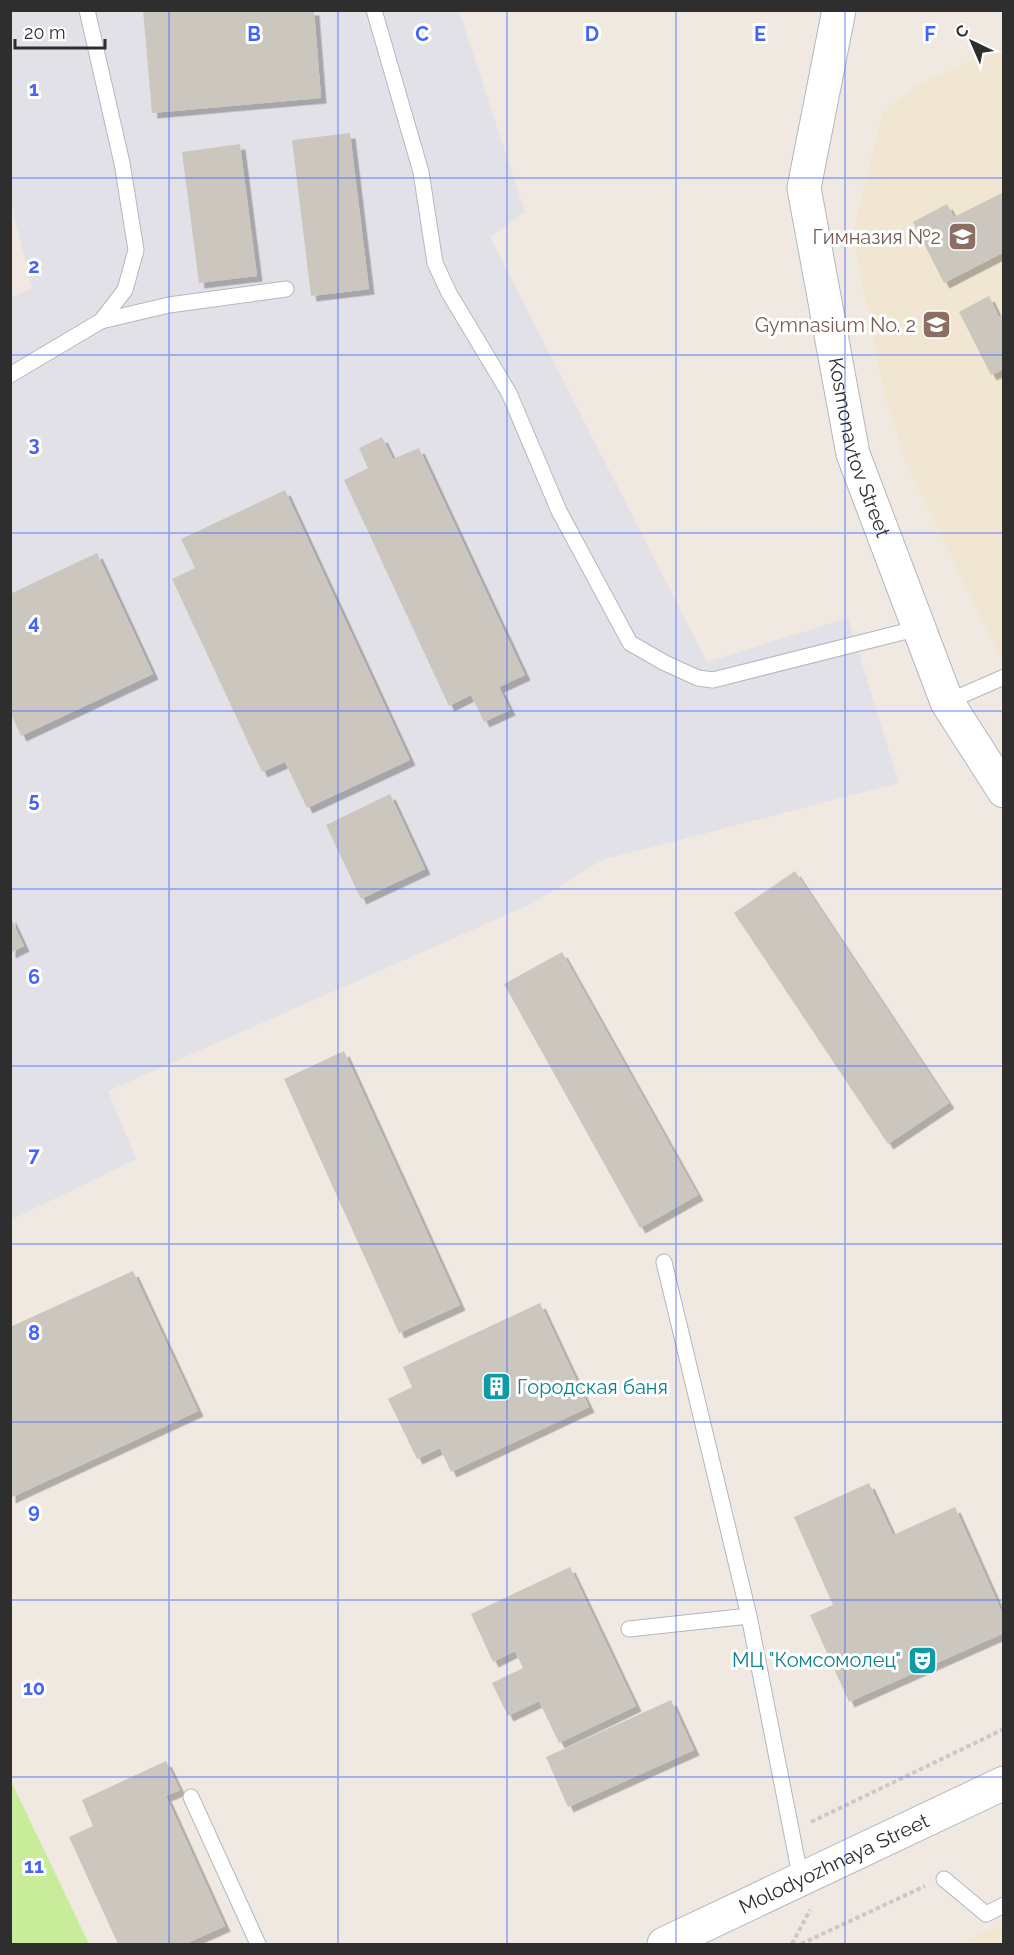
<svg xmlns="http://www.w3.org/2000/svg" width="1014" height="1955" font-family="Raleway,sans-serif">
	<defs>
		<filter id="shadow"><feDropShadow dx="5.5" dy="5.5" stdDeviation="0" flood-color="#0004"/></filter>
	</defs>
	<rect width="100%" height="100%" fill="#efe9e1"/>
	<polygon fill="#e3e1e8" points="11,11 459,11 525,212 490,237 707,662 848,618 899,783 602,860 533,903 108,1091 136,1159 11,1220 10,298 32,288 11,204"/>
	<g fill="#f0e6d1">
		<polygon points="1003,45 1004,658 1001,659 907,465 885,397 856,252 855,226 883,112 918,85"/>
		<polygon points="1003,1923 1003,1944 958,1944"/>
	</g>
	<polygon fill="#c9ec9a" points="10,1781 11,1781 89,1944 11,1944"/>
	<g fill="#cbc7bf" filter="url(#shadow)">
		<polygon points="143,10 314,10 321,98 152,113"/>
		<polygon points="350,133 369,289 311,296 292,140"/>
		<polygon points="240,144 257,276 199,283 182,152"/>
		<polygon points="1004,192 1004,252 944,283 913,222 947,204 954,217"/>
		<polygon points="989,296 999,317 1004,314 1004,369 991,375 959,312"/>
		<polygon points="382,437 393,459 419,448 525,675 499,687 510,710 484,722 471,695 449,706 344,480 368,468 359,448"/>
		<polygon points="285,490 410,760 307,808 285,762 262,772 172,579 195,568 181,539"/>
		<polygon points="97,553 153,674 21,736 10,712 10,594"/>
		<polygon points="390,794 425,869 361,899 326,825"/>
		<polygon points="795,871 949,1103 888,1144 734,913"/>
		<polygon points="10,916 24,946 10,953"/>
		<polygon points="562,952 698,1195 640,1228 504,984"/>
		<polygon points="344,1051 460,1305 399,1333 284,1079"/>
		<polygon points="133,1271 198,1411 10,1498 10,1327"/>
		<polygon points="540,1303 589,1407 451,1472 440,1448 417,1459 388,1399 412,1387 403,1367"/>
		<polygon points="869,1483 893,1535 955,1507 1004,1617 1004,1633 849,1702 810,1615 833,1605 794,1517"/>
		<polygon points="570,1567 636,1706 559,1743 539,1701 508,1716 492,1683 523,1668 515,1651 493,1662 471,1614"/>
		<polygon points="671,1700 694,1750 568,1807 546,1757"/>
		<polygon points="166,1761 180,1790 166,1796 225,1926 185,1944 118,1944 69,1837 93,1826 82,1800"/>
	</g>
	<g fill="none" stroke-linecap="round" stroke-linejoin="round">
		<defs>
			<g id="lane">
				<polyline points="374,10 421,172 435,263 449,293 509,393 559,511 630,643 665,663 698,678 713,680 919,628"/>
				<polyline points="101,321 169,305 286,289"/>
				<polyline points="10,375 101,321 125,290 136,250 122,163 87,10"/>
				<polyline points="947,702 1004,677"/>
				<polyline points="664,1262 749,1616 801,1880"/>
				<polyline points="629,1629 749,1616"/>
				<polyline points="191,1797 258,1944"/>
				<polyline points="944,1879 986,1914 1004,1905"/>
			</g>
			<g id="secondary">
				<path id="s1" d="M839,10L804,188L853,454L947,702L1004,791"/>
				<path id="s2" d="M664,1944L1004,1783"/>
			</g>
		</defs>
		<use href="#lane" stroke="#b4b7c1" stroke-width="17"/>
		<use href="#secondary" stroke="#b4b7c1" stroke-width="35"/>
		<g stroke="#c9c9c9" stroke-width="4" stroke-dasharray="4.5 3" stroke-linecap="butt">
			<polyline points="811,1822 1004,1729"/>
			<polyline points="792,1944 810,1910"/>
			<polyline points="801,1944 925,1886"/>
		</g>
		<use href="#lane" stroke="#fff" stroke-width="15"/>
		<use href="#secondary" stroke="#fff" stroke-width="33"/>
	</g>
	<path fill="none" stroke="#4264fb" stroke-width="1.5" stroke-opacity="0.55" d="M169,10V1944M338,10V1944M507,10V1944M676,10V1944M845,10V1944M10,178H1004M10,355H1004M10,533H1004M10,711H1004M10,889H1004M10,1066H1004M10,1244H1004M10,1422H1004M10,1600H1004M10,1777H1004"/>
	<defs>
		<symbol id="school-square" viewBox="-11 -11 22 22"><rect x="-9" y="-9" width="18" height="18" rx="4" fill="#8d6e63" stroke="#fff"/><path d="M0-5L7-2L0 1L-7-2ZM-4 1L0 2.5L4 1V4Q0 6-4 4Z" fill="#fff"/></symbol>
		<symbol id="building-square" viewBox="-11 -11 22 22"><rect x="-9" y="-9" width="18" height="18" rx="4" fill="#0f9aa8" stroke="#fff"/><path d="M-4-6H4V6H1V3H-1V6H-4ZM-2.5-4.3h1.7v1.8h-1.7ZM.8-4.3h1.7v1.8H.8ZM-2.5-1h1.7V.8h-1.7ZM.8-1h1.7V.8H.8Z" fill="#fff"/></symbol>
		<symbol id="theatre-square" viewBox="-11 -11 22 22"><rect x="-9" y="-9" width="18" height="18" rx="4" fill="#0f9aa8" stroke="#fff"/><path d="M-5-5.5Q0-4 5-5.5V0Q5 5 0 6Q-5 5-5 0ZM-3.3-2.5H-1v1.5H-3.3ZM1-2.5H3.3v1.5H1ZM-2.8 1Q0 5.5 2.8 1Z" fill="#fff"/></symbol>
	</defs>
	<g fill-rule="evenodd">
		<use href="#school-square" x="946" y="220" width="33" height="33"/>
		<use href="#school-square" x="920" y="308" width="33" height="33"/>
		<use href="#building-square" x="480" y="1370" width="33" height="33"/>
		<use href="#theatre-square" x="906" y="1644" width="33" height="33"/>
	</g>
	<g text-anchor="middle" stroke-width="6" stroke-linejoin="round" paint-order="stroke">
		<g font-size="20" fill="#785e54" stroke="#fff" text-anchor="end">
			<text x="941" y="244">Гимназия №2</text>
			<text x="916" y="332">Gymnasium No. 2</text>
		</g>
		<g font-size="20" fill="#2e2e2e" stroke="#fff">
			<text dy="7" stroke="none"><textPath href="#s1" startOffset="447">Kosmonavtov Street</textPath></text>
			<text dy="7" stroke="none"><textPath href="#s2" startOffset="188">Molodyozhnaya Street</textPath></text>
		</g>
		<g font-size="20" fill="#0d838f" stroke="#fff" text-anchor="start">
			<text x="517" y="1394">Городская баня</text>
			<text x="901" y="1667" text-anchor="end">МЦ "Комсомолец"</text>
		</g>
	</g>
	<g font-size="20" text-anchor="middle" font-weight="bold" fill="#4264fb" stroke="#fff" stroke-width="6" stroke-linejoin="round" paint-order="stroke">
		<text x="254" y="41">B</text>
		<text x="422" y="41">C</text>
		<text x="592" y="41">D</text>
		<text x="760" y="41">E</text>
		<text x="930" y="41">F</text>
		<text x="34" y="96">1</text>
		<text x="34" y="273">2</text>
		<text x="34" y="451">3</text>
		<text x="34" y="629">4</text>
		<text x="34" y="807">5</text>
		<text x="34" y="984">6</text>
		<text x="34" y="1162">7</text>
		<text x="34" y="1340">8</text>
		<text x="34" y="1518">9</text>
		<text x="34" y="1695">10</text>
		<text x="34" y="1873">11</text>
	</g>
	<rect width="1014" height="1955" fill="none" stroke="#2e2e2e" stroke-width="24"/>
	<g transform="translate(972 42) rotate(316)" stroke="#ffffff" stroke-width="4.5" paint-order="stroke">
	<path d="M0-4.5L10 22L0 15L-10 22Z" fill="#2e2e2e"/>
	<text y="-9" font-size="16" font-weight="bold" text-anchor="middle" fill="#2e2e2e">С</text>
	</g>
	<path d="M15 39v9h90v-9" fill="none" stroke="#2e2e2e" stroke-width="3"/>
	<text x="24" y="39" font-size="18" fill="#2e2e2e" stroke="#ffffff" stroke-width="4.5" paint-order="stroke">20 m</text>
</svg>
